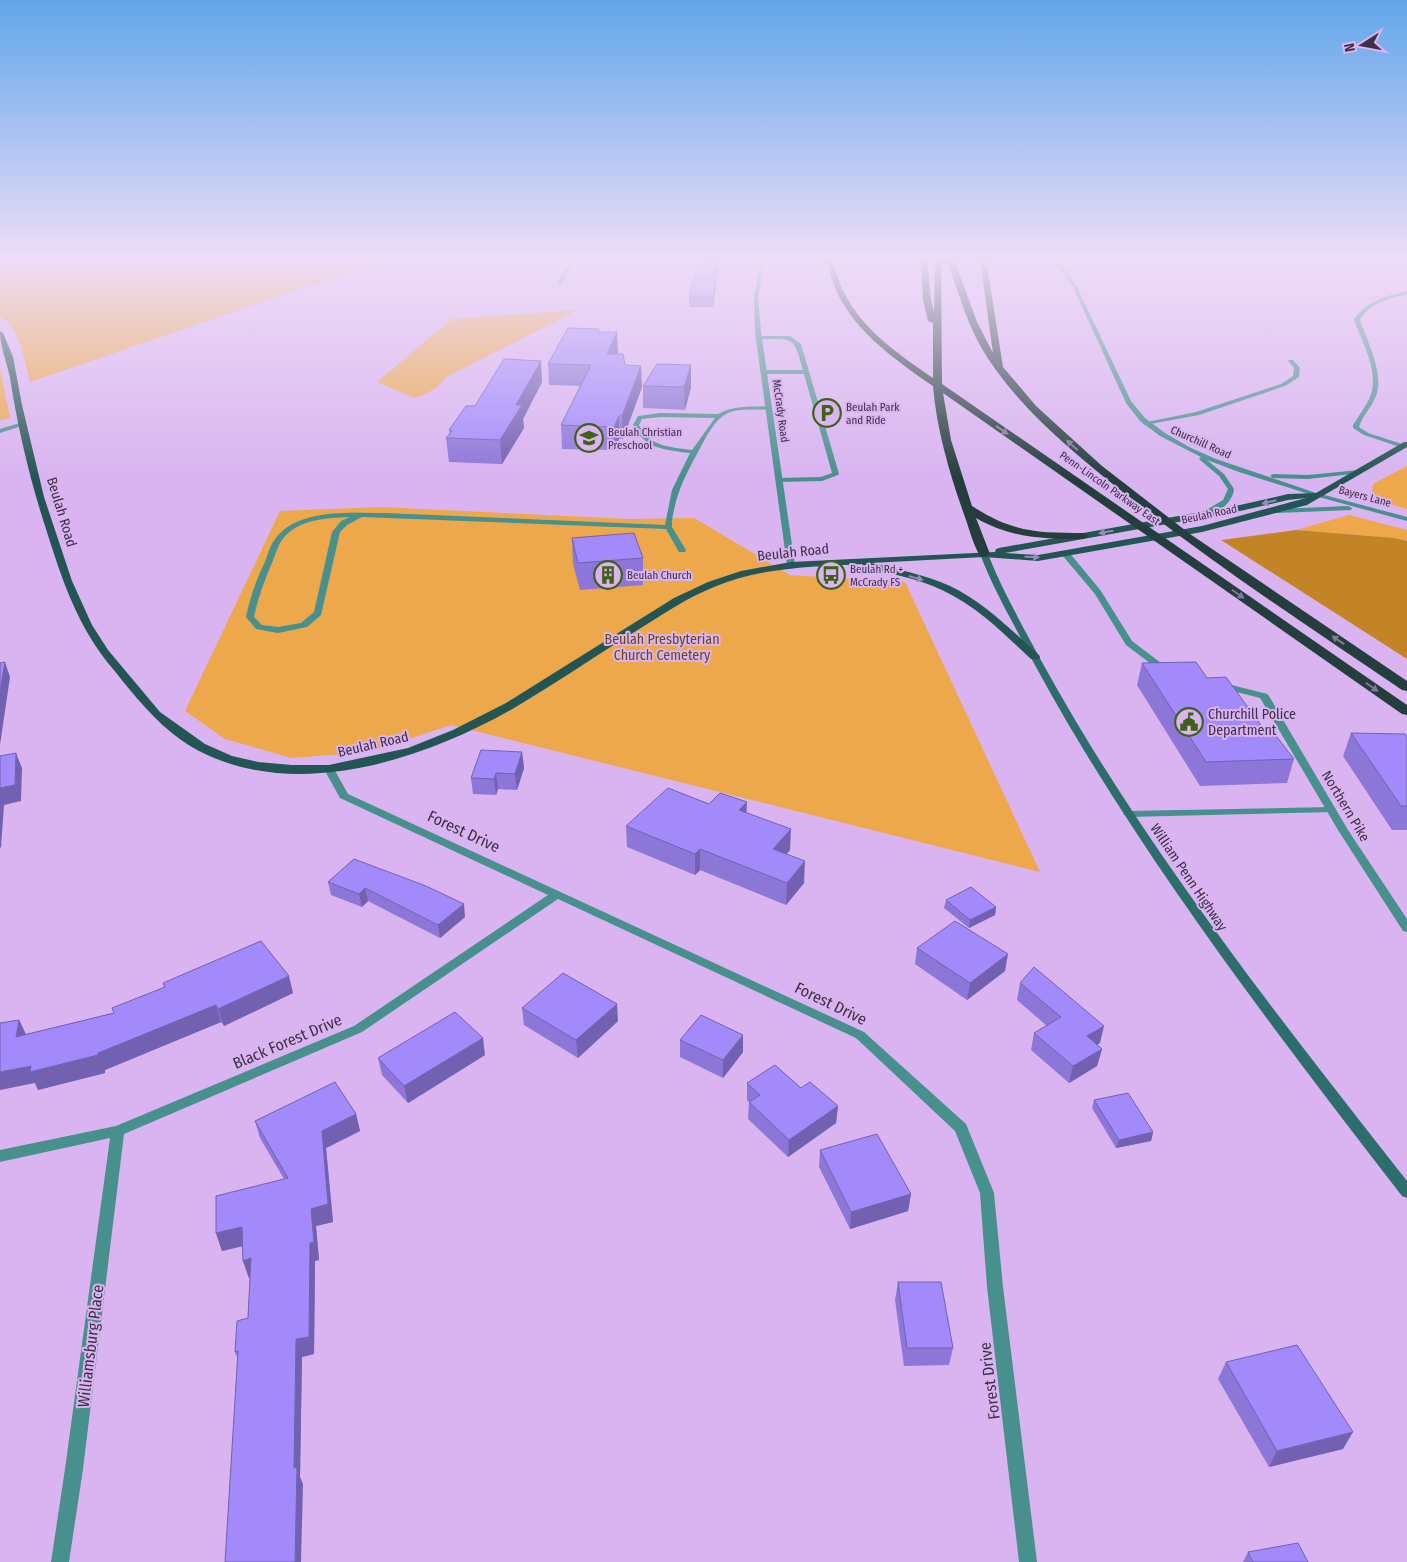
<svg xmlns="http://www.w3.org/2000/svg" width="1407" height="1562" font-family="'Fira Sans Condensed',sans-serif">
	<rect width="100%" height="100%" fill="#d9b4f0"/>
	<g fill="#eca84b">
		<path d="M0,259H387L30,382C25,363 19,325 0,317Z"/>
		<path d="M578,310L446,377C436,390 429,393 414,398L377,382L452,319Z"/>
		<polygon points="0,368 10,418 0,420"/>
		<polygon points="1407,466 1407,509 1383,502 1372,492 1373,484"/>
		<polygon points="381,507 629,519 694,518 790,575 905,582 1040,872 451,725 369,752 292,758 225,739 185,711 280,511"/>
		<polygon points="1349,515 1407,530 1407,541 1394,538 1296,530"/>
	</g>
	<polygon fill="#c38426" points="1296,530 1394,538 1407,541 1407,659 1221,540"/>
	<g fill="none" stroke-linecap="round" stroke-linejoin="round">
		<g fill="#48908d" fill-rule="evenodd">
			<path d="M757,336H790L801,344L839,474L838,475L822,481L779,482L776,480L779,478L821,477L832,473L804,374H764L761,372L764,370H803C793,335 795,340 759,339L757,338Z"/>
			<polygon points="1289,360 1293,360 1300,368 1299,377 1285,386 1199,415 1145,425 1142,423 1196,412 1281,384 1293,376 1294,368 1288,361"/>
			<path d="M769,406L772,408L771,409C758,411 741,407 728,413C713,420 705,440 698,452C685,476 676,493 672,521V527L686,550L685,552H679L666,529L362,517L347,525L340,532L321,615L307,627L278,633L256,629L246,617C250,598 256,580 265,562C268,554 270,545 276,538C298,508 352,513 385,513L665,525L672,490L690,453C666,450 644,449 633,425L638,416L660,413L718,414C733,405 752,407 769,406ZM660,417L715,418L692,450C671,447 649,447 639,425L642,419ZM350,517L341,521L332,532L314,612L301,623L278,627L262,625L254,617C258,598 264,582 271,565C275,557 277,547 282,540C297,519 327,518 350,517Z"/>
			<polygon points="23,422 25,423 25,425 0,433 0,429"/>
			<polygon points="1317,493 1407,517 1407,521 1315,496 1315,494"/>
			<polygon points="1348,506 1352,508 1351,510 1277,513 1273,511 1277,509"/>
			<polygon points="1062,551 1068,551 1101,591 1132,641 1169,669 1170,671 1169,673 1163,673 1126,645 1095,594 1062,555"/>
			<polygon points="1220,682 1267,694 1269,696 1264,699 1217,687 1216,685"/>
			<polygon points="1331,807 1335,808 1336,810 1335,812 1128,817 1123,814 1128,811"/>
		</g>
		<g fill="#48908d" fill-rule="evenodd">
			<polygon points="571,259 575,259 561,284 557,284"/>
			<polygon points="761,259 765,259 758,298 761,332 795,565 791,567 787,565 755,332 754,298"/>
			<path d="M1407,291V294C1390,299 1369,303 1360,320C1367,341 1385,375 1376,396C1372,407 1362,416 1359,427L1368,433L1405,445V447L1403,448L1364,435L1353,428V425C1359,415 1369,403 1372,391C1377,368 1362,341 1354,320C1365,301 1387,296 1407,291Z"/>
			<polygon points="1264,693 1269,696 1348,830 1407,919 1407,932 1403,931 1338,830 1259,696"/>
			<polygon points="329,766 334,769 348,794 864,1032 966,1124 994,1193 1003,1287 1037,1562 1019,1562 987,1287 980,1193 955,1131 856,1038 558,899 362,1032 124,1134 83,1469 69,1562 51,1562 65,1469 110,1138 0,1162 0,1150 116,1126 354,1026 548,895 340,798 324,769"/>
		</g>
		<g fill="#48908d" fill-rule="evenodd">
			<path d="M1053,259H1058L1077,287L1131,401L1145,418L1165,433L1189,447L1216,459L1319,494V496H1315L1239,472L1207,460L1224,474L1234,489C1233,502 1217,516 1203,516V512L1223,500L1228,489L1219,476L1200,460L1199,459L1201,457L1160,436L1140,421L1126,403L1073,287Z"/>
			<polygon points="1359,470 1362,472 1361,473 1308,479 1273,478 1270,476 1273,474 1308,475"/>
		</g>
		<path fill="#2d6e6c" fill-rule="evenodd" d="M981,552H987L988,554C998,580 1011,604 1024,629C1046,670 1068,709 1092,748C1186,900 1297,1041 1407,1181V1198L1402,1196C1291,1052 1180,908 1085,752C1060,711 1037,670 1015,627C1002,603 990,580 980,554Z"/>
		<path fill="#225553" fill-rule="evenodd" d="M0,331L3,333L13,357L22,405L44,497L72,581L92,625L108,650L160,712L205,744L232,756L258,762L292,765H329L408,748L453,730L506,703L674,598L708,582L741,571L791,562L995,552L996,549L999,548L1240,505L1288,494L1316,493L1404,442H1407V447L1307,505L1202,532L1038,561L984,557L871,563C898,569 925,575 950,586C984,602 1011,630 1039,655L1040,657L1039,659H1031C1004,634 978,607 944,591C918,578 890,574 863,567L862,564C812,567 761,567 714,587C686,598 662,615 636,631C595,656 555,684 514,708C425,759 298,802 199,751C163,732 138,700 113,669C78,628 62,580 46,529C30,480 18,429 10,378C7,362 0,347 0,331ZM1306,498L1202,526L1038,555L1005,553L1240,511L1288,500Z"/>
		<g fill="#243e3d" fill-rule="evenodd">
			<path d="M827,259H833C843,316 888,347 933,378V323L928,321L923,300L921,259H927L931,300L934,312L935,259H941L942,384L1407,705V715L1402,714L943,393L951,440L972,506C1012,532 1037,533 1083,533L1089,536L1083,539C1045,539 1010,538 976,518L990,554L984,557L980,556C974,546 970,532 966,520C951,478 937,433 933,386C887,354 836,319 827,259Z"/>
			<path d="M947,259H954L977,322L993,353L980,259H986L1003,367L1036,406L1102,466L1190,534L1407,681V691L1402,690C1308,626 1213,564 1124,493C1074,453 1022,411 987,357C968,328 958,292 947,259Z"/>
		</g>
	</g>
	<g fill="#8c77d8">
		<polygon points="718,271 713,307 689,307 689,297"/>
		<polygon points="600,332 617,332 617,354 625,365 642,387 623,439 619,439 615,450 562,449 561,425 580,386 549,385 548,364"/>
		<polygon points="542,382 523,419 524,428 502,464 449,462 446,438 450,434 449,430 475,406"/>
		<polygon points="643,386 691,387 685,410 643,408"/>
		<polygon points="572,538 643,558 643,585 580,590 573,564"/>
		<polygon points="1142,663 1207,678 1263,728 1294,759 1287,783 1200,786 1137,685"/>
		<polygon points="1351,733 1407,737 1407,830 1392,830 1343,756"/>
		<polygon points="522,752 524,768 517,790 498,789 496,795 473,794 471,778"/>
		<polygon points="709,804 746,813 790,850 786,854 804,883 786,905 700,870 695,875 627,847 626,826"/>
		<polygon points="354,859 465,917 440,938 368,901 362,907 331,895 328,882"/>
		<polygon points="946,900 996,907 995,915 969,928 944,908"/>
		<polygon points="917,948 1005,971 967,1000 915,964"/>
		<polygon points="163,983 293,993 224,1026 221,1022 105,1070 105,1073 38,1090 35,1083 19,1020 26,1034 114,1013 164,987"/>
		<polygon points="1020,983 1100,1043 1097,1045 1102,1049 1097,1066 1069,1083 1031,1050 1034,1033 1047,1026 1017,1000"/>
		<polygon points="522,1008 618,1021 578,1058 524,1025"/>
		<polygon points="680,1040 743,1052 723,1078 680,1057"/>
		<polygon points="485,1055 408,1103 382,1075 378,1058"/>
		<polygon points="747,1083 801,1088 838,1106 836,1123 788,1157 748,1119 749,1102 747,1100"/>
		<polygon points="1094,1100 1153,1132 1151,1141 1116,1148 1092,1108"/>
		<polygon points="356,1114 360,1131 326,1148 333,1222 316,1226 319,1260 315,1261 314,1354 302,1357 300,1477 303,1484 237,1357 235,1352 248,1318 250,1278 249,1278 243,1261 242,1246 222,1251 216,1233 284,1179 260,1138 255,1121"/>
		<polygon points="820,1150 911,1194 908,1211 850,1229 819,1167"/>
		<polygon points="898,1282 953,1348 949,1365 904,1366 895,1300"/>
		<polygon points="1226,1362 1343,1449 1269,1467 1218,1379"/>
		<polygon points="1248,1552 1308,1562 1243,1562"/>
	</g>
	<g fill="#7261b0">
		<polygon points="718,262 718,271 713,307 713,297"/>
		<polygon points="617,332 618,353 608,375 607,354"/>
		<polygon points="541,361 542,382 523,419 524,428 502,464 500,440 516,405"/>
		<polygon points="691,365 691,387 685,410 684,387"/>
		<polygon points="641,366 642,387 623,439 622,416"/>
		<polygon points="619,416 619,439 615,450 614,427"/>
		<polygon points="5,662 10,677 0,745 0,692"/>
		<polygon points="522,752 524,768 517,790 515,774"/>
		<polygon points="16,753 22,768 21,801 4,805 1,847 0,848 0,788"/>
		<polygon points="496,773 498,789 496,795 494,779"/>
		<polygon points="747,802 746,823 739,810"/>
		<polygon points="791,829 790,850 772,871 773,849"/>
		<polygon points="700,849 700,870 695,875 695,854"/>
		<polygon points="805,861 804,883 786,905 787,883"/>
		<polygon points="365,888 368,901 362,907 359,894"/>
		<polygon points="464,904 465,917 440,938 438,925"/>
		<polygon points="996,907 995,915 969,928 970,920"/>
		<polygon points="1008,954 1005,971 967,1000 970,983"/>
		<polygon points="289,976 293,993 224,1026 218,1009"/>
		<polygon points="617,1004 618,1021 578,1058 576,1040"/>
		<polygon points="216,1005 221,1022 105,1070 105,1073 38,1090 35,1083 0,1090 0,1072 98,1053"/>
		<polygon points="19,1020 27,1037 16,1037"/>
		<polygon points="1104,1026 1100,1043 1083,1053 1087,1036"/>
		<polygon points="743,1035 743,1052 723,1078 723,1060"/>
		<polygon points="483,1038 485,1055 408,1103 404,1086"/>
		<polygon points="1102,1049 1097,1066 1069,1083 1073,1066"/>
		<polygon points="838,1106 836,1123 788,1157 789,1140"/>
		<polygon points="356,1114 360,1131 326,1148 333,1222 316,1226 319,1260 315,1261 314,1354 302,1357 300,1477 303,1484 301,1562 295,1562 294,1468 296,1339 310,1243 311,1209 322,1131"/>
		<polygon points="1153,1132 1151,1141 1116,1148 1119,1140"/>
		<polygon points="911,1194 908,1211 850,1229 851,1212"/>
		<polygon points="242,1227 248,1245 222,1251 216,1233"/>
		<polygon points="251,1258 257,1276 249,1278 243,1261"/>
		<polygon points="1353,1432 1343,1449 1269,1467 1277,1451"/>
	</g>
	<g fill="#a38afb" stroke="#7261b0">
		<polygon points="718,262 713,297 689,297 698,263"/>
		<polygon points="568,328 599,329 598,332 617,332 607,354 623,354 625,365 641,366 622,416 619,416 614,427 561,425 591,365 548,364"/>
		<polygon points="504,359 541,361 516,405 522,405 500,440 446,438 452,431 449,430 466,406 475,406"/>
		<polygon points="657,364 691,365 684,387 643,386"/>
		<polygon points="634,533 643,558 578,563 572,538"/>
		<polygon points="5,662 0,692 0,663"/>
		<polygon points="1196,662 1207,678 1226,677 1263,728 1270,728 1294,759 1206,762 1142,663"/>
		<polygon points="1351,733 1405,734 1407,737 1407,806 1401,806"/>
		<polygon points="481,750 522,752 515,774 496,773 494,779 471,778"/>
		<polygon points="16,753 15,785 0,788 0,756"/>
		<polygon points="668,788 709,804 720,793 747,802 739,810 791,829 773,849 805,861 787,883 700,849 695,854 626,826"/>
		<polygon points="354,859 426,886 464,904 438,925 365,888 359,894 328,882"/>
		<polygon points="971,887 996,907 970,920 946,900"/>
		<polygon points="955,921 1008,954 970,983 917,948"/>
		<polygon points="261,941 289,976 218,1009 216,1005 98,1053 98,1055 30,1072 31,1066 0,1072 0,1023 19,1020 16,1037 114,1013 112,1008 165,987 163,983"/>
		<polygon points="1034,967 1104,1026 1087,1036 1102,1049 1073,1066 1034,1033 1061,1017 1020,983"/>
		<polygon points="563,973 617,1004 576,1040 522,1008"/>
		<polygon points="455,1012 483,1038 404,1086 378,1058"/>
		<polygon points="701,1015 743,1035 723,1060 680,1040"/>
		<polygon points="775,1065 801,1088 810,1082 838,1106 789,1140 749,1102 760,1095 747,1083"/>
		<polygon points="335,1082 356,1114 322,1131 328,1204 311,1209 314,1242 310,1243 309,1337 296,1339 294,1468 297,1467 295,1562 225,1562 238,1351 235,1352 237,1321 248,1318 251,1258 243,1261 242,1227 216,1233 216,1196 288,1178 255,1121"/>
		<polygon points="1128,1093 1153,1132 1119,1140 1094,1100"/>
		<polygon points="877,1134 911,1194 851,1212 820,1150"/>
		<polygon points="898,1282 941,1282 953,1348 907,1348"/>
		<polygon points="1297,1345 1353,1432 1277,1451 1226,1362"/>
		<polygon points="1298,1543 1308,1562 1253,1562 1248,1552"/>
	</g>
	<defs><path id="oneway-solid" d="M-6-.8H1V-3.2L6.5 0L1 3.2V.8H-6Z" transform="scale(1.25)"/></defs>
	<g fill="#7e7996">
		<use href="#oneway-solid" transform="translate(1002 430) rotate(35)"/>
		<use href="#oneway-solid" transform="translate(1072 445) rotate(-138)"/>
		<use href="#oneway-solid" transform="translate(1238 594) rotate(35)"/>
		<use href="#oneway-solid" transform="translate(1338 640) rotate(-146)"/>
		<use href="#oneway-solid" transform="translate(1372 687) rotate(35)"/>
	</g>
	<g fill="#908eb1">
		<use href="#oneway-solid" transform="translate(1269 502) rotate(166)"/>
		<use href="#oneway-solid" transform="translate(1106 532) rotate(170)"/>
		<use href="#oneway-solid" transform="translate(1032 557) rotate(1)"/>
		<use href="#oneway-solid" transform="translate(916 578) rotate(16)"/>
	</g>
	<linearGradient id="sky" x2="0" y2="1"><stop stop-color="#61a6ea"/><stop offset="0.54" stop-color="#eeddf8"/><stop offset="1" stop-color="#eeddf8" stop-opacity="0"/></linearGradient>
	<rect width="1407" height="478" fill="url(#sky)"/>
	<defs>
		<symbol id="parking-ring" viewBox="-11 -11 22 22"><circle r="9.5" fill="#d9b4f0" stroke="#3e6119" stroke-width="1.5"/><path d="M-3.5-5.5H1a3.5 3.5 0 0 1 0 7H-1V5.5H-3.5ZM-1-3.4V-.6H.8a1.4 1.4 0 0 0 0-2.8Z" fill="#3e6119"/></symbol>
		<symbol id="school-ring" viewBox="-11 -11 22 22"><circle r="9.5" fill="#d9b4f0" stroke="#3e6119" stroke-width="1.5"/><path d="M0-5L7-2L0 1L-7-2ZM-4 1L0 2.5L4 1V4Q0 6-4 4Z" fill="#3e6119"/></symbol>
		<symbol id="building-ring" viewBox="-11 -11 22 22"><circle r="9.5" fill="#d9b4f0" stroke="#3e6119" stroke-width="1.5"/><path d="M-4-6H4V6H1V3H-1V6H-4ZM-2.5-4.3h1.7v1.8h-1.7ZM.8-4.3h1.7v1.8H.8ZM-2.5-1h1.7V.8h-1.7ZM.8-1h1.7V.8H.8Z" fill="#3e6119"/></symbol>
		<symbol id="bus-ring" viewBox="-11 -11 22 22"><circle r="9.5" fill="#d9b4f0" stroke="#3e6119" stroke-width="1.5"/><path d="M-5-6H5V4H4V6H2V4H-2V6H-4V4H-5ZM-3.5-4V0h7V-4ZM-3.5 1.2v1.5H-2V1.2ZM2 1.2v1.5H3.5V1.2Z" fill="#3e6119"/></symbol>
		<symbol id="civic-ring" viewBox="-11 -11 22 22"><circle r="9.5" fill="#d9b4f0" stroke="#3e6119" stroke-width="1.5"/><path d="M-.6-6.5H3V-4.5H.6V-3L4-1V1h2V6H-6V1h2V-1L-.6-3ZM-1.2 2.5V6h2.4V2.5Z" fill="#3e6119"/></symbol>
	</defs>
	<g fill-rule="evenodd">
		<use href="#parking-ring" x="811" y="397" width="32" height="32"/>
		<use href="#school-ring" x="573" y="422" width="32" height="32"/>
		<use href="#building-ring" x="592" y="559" width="32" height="32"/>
		<use href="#bus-ring" x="815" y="559" width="32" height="32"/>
		<use href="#civic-ring" x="1173" y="706" width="32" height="32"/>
	</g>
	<g text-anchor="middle" stroke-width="4" stroke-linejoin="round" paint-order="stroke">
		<g font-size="11" fill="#3d2f47" stroke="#d9b4f0" text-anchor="start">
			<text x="846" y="411">Beulah Park<tspan x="846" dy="13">and Ride</tspan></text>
			<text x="608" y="436">Beulah Christian<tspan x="608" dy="13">Preschool</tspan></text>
			<text x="850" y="573">Beulah Rd +<tspan x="850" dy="13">McCrady FS</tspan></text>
			<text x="627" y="579">Beulah Church</text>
		</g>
		<g font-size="11" fill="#3d2f47" stroke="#d9b4f0">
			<text transform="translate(781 411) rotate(82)" y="4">McCrady Road</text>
			<text transform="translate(1201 442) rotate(24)" y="4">Churchill Road</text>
			<text transform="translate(1110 488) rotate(35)" y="4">Penn-Lincoln Parkway East</text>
			<text transform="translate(1365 496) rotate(15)" y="4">Bayers Lane</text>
			<text transform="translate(1209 514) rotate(-12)" y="4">Beulah Road</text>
		</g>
		<g font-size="14" fill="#3d2f47" stroke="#d9b4f0">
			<text transform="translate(62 512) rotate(73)" y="5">Beulah Road</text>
			<text transform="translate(793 552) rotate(-6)" y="5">Beulah Road</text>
			<text transform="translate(373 744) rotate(-13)" y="5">Beulah Road</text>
			<text transform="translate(1346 806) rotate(59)" y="5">Northern Pike</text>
			<text transform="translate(1189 877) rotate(56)" y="5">William Penn Highway</text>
		</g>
		<g font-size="14" fill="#694819" stroke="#d9b4f0">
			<text x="662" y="644">Beulah Presbyterian<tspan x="662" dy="16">Church Cemetery</tspan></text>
		</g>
		<g font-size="14" fill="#3d2f47" stroke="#d9b4f0" text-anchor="start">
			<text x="1208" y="719">Churchill Police<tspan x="1208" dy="16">Department</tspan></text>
		</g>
		<g font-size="16" fill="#3d2f47" stroke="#d9b4f0">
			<text transform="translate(464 831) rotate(25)" y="6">Forest Drive</text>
			<text transform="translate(831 1003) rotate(26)" y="6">Forest Drive</text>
			<text transform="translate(287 1041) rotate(-23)" y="6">Black Forest Drive</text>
			<text transform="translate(90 1346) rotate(-83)" y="6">Williamsburg Place</text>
			<text transform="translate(989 1381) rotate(-97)" y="6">Forest Drive</text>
		</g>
	</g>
	<g transform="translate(1362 45) rotate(259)" stroke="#d9b4f0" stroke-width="4" paint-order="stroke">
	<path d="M0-4L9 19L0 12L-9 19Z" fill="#3d2f47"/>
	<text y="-8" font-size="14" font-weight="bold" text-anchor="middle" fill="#3d2f47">N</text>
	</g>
</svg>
